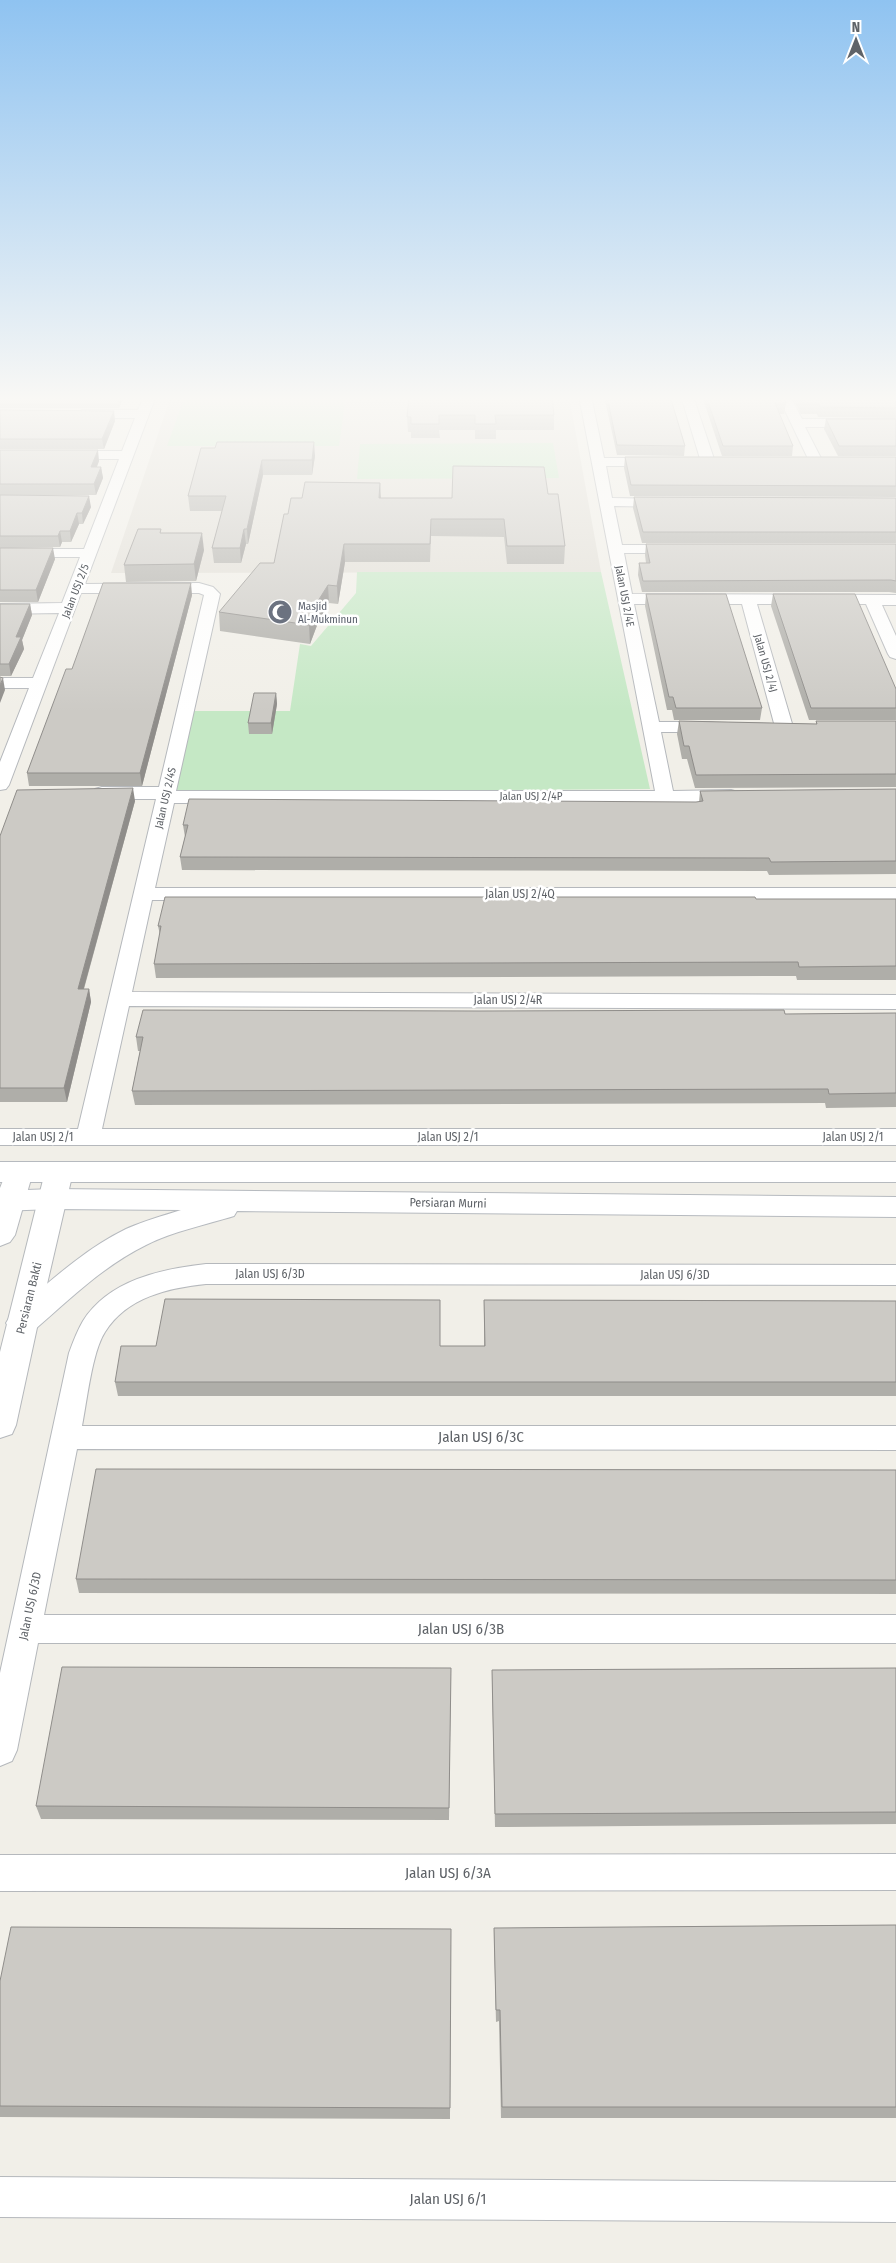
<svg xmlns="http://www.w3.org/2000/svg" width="896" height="2263" font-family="'Fira Sans Condensed',sans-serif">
	<rect width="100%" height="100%" fill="#f1efe8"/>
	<polygon fill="#e1ded6" points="171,396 569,396 601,572 111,573"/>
	<g fill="#c5e8c5">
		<polygon points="185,396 346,396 339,446 167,446"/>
		<polygon points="553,443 559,478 357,479 360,444"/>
		<polygon points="357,572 601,572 650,789 175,792 192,711 290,711 300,644 311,646 356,593"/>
	</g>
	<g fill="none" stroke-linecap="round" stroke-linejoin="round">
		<defs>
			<g id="minor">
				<polygon points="144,396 156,396 85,584 199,583 213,587 220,594 176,791 655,791 579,396 591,396 604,458 656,458 663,462 656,466 606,466 612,498 664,499 671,503 664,507 614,506 622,545 676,545 683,549 676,553 624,553 632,594 896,595 896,605 882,605 896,636 896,659 890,657 888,654 866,604 757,604 793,727 790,731 778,731 775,727 742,604 634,604 659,722 709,722 715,723 718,727 715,731 709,732 661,732 673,791 731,790 738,792 740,796 738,800 731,802 174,803 155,888 896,888 896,900 152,900 132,992 896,995 896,1009 129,1006 102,1129 896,1129 896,1145 0,1145 0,1129 78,1129 156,799 102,799 95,797 93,793 95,789 102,787 159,787 204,595 199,593 81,593 9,785 6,789 0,790 0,762 29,688 0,688 0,678 33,678 59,613 0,614 0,604 62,603 80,557 0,557 0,549 84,549 119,459 67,459 60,455 67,451 122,451 135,418 82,418 76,414 82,410 138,410"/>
				<polygon points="681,396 693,396 715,462 713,465 703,465 701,462"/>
				<polygon points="778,396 790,396 802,419 896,419 896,427 805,427 823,462 821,465 811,465"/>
				<path d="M206,1264L896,1265V1285L206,1284C168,1288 127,1297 105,1332C92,1352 87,1401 82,1426H896V1450L77,1449L44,1615H896V1643H38L17,1750L12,1761L0,1766V1673L69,1353C73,1342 77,1331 83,1321C109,1280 161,1269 206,1264Z"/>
				<polygon points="896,1854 896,1890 0,1891 0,1855"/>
				<polygon points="0,2177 896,2182 896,2222 0,2217"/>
			</g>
			<g id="tertiary">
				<polygon points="19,1162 29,1165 33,1172 15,1235 10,1242 0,1246 0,1188 9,1165"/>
				<polygon points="59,1162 69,1165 73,1172 38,1323 16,1425 12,1434 0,1438 0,1352 45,1172 49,1165"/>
			</g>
			<g id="secondary">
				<rect x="0" y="1162" width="896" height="20"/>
				<path d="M53,1189L896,1197V1217L237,1211L234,1216C205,1225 174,1231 146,1245C103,1266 69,1300 33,1331L22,1335L11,1331L6,1323L11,1315C47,1284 83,1250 126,1229C144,1221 162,1216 181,1210L53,1209L0,1211V1191Z"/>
			</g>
		</defs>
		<use href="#minor" stroke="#b5b8bc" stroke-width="2"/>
		<use href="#tertiary" stroke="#b5b8bc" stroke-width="2"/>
		<use href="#secondary" stroke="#b6babf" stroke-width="2"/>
		<use href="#minor" fill="#fff" fill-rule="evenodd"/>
		<use href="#tertiary" fill="#fff" fill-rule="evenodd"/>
		<use href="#secondary" fill="#fff" fill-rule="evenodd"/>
	</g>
	<g fill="#afaea9">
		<polygon points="0,396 124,396 119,408 0,408"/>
		<polygon points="409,396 554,415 554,430 496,430 496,439 475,439 475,430 439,430 440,438 411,438 411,432 408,432 407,417"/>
		<polygon points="604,396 670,396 685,446 684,456 617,455"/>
		<polygon points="702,396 783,396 786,403 784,414 779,414 793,446 792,456 722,456"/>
		<polygon points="791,396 896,396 896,418 818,417 817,414 801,414"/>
		<polygon points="0,410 115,421 104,449 0,449"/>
		<polygon points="826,419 896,419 896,456 838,456 824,429"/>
		<polygon points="201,448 315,456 312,475 263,475 248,544 246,544 241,563 214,563 212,548 222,511 190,511 188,496"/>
		<polygon points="0,450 99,461 97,467 101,467 103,478 96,495 0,495"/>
		<polygon points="625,457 896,457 896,497 630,496 624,468"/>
		<polygon points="548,494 565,546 564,564 507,564 504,537 431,536 430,562 345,562 338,604 329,603 319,620 310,644 220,631 219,612 274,563 381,498 452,498"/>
		<polygon points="0,495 91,507 83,524 79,524 71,542 62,542 60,547 11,548 55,559 38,602 0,602"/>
		<polygon points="634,497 896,498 896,543 642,543 633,508"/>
		<polygon points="162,533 204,550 196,581 126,582 124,565"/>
		<polygon points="646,544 896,544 896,593 889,592 642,592 638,575 639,563 646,563 645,555"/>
		<polygon points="646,594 762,708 760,720 674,720 672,710 667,710 645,606"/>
		<polygon points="773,594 896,689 896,720 809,720 771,606"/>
		<polygon points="192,595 142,786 29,786 27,773 72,669"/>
		<polygon points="0,604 30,604 32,615 22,640 24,649 11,676 0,676"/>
		<polygon points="276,693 277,704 272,734 249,734 248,723"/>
		<polygon points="679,721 816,724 816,721 896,721 896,787 695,788 687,759 682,759 677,734"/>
		<polygon points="896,789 896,874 769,875 767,871 182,870 180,857 185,837 183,825 699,802 700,791"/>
		<polygon points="135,801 84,989 89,989 91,1002 67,1102 0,1102 0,836"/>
		<polygon points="756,899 896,899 896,980 797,980 796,976 156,978 154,964 160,935 158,926"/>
		<polygon points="896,1013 896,1107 826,1108 825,1103 135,1105 132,1091 140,1051 138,1051 136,1037 785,1014"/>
		<polygon points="484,1300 896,1301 896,1396 118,1396 115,1382 156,1346 484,1346"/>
		<polygon points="896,1470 896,1594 79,1593 76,1579"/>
		<polygon points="451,1668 449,1820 41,1819 36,1806"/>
		<polygon points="896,1668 896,1824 495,1827 492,1684 492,1670"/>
		<polygon points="896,1925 896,2118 501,2118 499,2021 496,2022 494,1940 494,1928"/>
		<polygon points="451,1929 450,2119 0,2117 0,1981"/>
	</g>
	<g fill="#8f8d8a">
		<polygon points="118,396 124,396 119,408 118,398"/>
		<polygon points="114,411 115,421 104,449 102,439"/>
		<polygon points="314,442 315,456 312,475 312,460"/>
		<polygon points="98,450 99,461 92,478 91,467"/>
		<polygon points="262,460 263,475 248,544 247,529"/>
		<polygon points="101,467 103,478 96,495 94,484"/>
		<polygon points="380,483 381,500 379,498"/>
		<polygon points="89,496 91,507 83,524 82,513"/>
		<polygon points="77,513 79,524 71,542 70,531"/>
		<polygon points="244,529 246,544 241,563 240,548"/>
		<polygon points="60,531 62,542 60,547 58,536"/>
		<polygon points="202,533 204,550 196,581 194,564"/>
		<polygon points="344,544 345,562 338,604 337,586"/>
		<polygon points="53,548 55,559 38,602 36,590"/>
		<polygon points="191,583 192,595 142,786 140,773"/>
		<polygon points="328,585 329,603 319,620 310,644 309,625 318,601"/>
		<polygon points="30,604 32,615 22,640 24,649 11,676 9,664 16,637"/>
		<polygon points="3,678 5,690 0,703 0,685"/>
		<polygon points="276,693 277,704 272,734 271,723"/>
		<polygon points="133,788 135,801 80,1002 78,989"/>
		<polygon points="89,989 91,1002 67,1102 64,1088"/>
	</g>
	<g fill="#cccac5" stroke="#8f8d8a">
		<rect x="0" y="396" width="118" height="2"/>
		<polygon points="409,396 552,396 554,415 495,415 496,424 475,424 475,415 439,415 439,424 411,424 411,417 407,417"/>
		<polygon points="607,396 670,396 685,446 617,445"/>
		<polygon points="706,396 783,396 786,403 775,403 793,446 723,446"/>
		<polygon points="798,396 896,396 896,408 820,407 818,403 803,403"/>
		<polygon points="0,410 114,411 102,439 0,439"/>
		<polygon points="826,419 896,419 896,446 839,446"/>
		<polygon points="217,442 314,442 312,460 262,460 247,529 244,529 240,548 212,548 226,496 188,496 201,448 215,448"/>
		<polygon points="0,450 98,450 91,467 101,467 94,484 0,484"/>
		<polygon points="625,457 896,457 896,486 631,485"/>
		<polygon points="453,466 544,467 548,494 558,494 565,546 507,546 504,519 431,519 430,544 344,544 337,586 328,585 318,601 309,625 219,612 260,563 274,563 284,514 288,514 291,498 302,498 305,482 380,483 379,498 452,498"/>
		<polygon points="0,495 89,496 82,513 77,513 70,531 60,531 58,536 0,536"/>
		<polygon points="634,497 896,498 896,532 643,532"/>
		<polygon points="138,529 161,529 160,533 202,533 194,564 124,565"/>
		<polygon points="646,544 896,544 896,581 891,580 643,581 639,563 650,563"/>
		<polygon points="0,548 53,548 36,590 0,590"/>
		<polygon points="103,583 191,583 140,773 27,773 66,669 72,669"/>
		<polygon points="646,594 726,594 762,708 676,708 673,697 669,697"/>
		<polygon points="773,594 855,594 896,689 896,708 811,708"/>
		<polygon points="0,604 30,604 16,637 21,637 9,664 0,664"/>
		<polygon points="0,677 3,678 0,685"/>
		<polygon points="254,693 276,693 271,723 248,723"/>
		<polygon points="679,721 817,724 816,721 896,721 896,774 696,775 689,746 684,746"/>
		<polygon points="133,788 78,989 89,989 64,1088 0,1088 0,836 17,790"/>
		<polygon points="896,789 896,861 771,862 769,858 180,857 188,825 183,825 189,799 696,802 703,801 700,791"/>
		<polygon points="165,897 755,897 756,899 896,899 896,966 799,967 798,962 154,964 161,926 158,926"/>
		<polygon points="143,1010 479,1011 784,1010 785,1014 896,1013 896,1093 829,1094 828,1089 132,1091 143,1037 136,1037"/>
		<polygon points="165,1299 440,1300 440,1346 485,1346 484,1300 896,1301 896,1382 115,1382 121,1346 156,1346"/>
		<polygon points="96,1469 896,1470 896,1580 76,1579"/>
		<polygon points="62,1667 451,1668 449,1808 36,1806"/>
		<polygon points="896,1668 896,1812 495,1814 492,1670"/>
		<polygon points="896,1925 896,2107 502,2107 500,2010 496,2010 494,1928"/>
		<polygon points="11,1927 451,1929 450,2108 0,2106 0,1981"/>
	</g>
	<linearGradient id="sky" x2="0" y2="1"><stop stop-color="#8fc3f1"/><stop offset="0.56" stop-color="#f9f8f5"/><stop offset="1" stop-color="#f9f8f5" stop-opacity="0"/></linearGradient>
	<rect width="896" height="713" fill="url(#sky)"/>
	<defs>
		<symbol id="mosque-disc" viewBox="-11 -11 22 22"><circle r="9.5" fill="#6b7280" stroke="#fff"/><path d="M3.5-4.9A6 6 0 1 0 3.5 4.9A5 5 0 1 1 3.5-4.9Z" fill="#fff"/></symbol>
	</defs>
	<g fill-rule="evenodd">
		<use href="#mosque-disc" x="266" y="598" width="28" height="28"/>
	</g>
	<g text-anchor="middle" stroke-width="5" stroke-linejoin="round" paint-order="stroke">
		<g font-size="11" fill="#5f6368" stroke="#fff">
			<text transform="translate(75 591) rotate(-69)" y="4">Jalan USJ 2/5</text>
			<text transform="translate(625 596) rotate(79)" y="4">Jalan USJ 2/4E</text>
			<text transform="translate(766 663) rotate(74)" y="4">Jalan USJ 2/4J</text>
			<text x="531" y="800">Jalan USJ 2/4P</text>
			<text transform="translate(165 798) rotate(-77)" y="4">Jalan USJ 2/4S</text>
		</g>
		<g font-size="11" fill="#5b616d" stroke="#fff" text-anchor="start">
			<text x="298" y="610">Masjid<tspan x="298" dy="13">Al-Mukminun</tspan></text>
		</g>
		<g font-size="12" fill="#5f6368" stroke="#fff">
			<text x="520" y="898">Jalan USJ 2/4Q</text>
			<text x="508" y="1004">Jalan USJ 2/4R</text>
			<text x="43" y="1141">Jalan USJ 2/1</text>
			<text x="448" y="1141">Jalan USJ 2/1</text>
			<text x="853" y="1141">Jalan USJ 2/1</text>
			<text transform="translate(448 1203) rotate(1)" y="4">Persiaran Murni</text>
			<text x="270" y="1278">Jalan USJ 6/3D</text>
			<text x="675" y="1279">Jalan USJ 6/3D</text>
			<text transform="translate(29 1298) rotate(-76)" y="4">Persiaran Bakti</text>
			<text transform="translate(30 1606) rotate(-78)" y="4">Jalan USJ 6/3D</text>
		</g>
		<g font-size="15" fill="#5f6368" stroke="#fff">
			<text x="481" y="1442">Jalan USJ 6/3C</text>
			<text x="461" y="1634">Jalan USJ 6/3B</text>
			<text x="448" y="1878">Jalan USJ 6/3A</text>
			<text x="448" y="2204">Jalan USJ 6/1</text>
		</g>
	</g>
	<g transform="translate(856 40)" stroke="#ffffff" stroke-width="4" paint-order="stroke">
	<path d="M0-4L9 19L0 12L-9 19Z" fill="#5f6368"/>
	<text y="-8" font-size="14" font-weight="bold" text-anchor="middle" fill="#5f6368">N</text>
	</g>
</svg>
